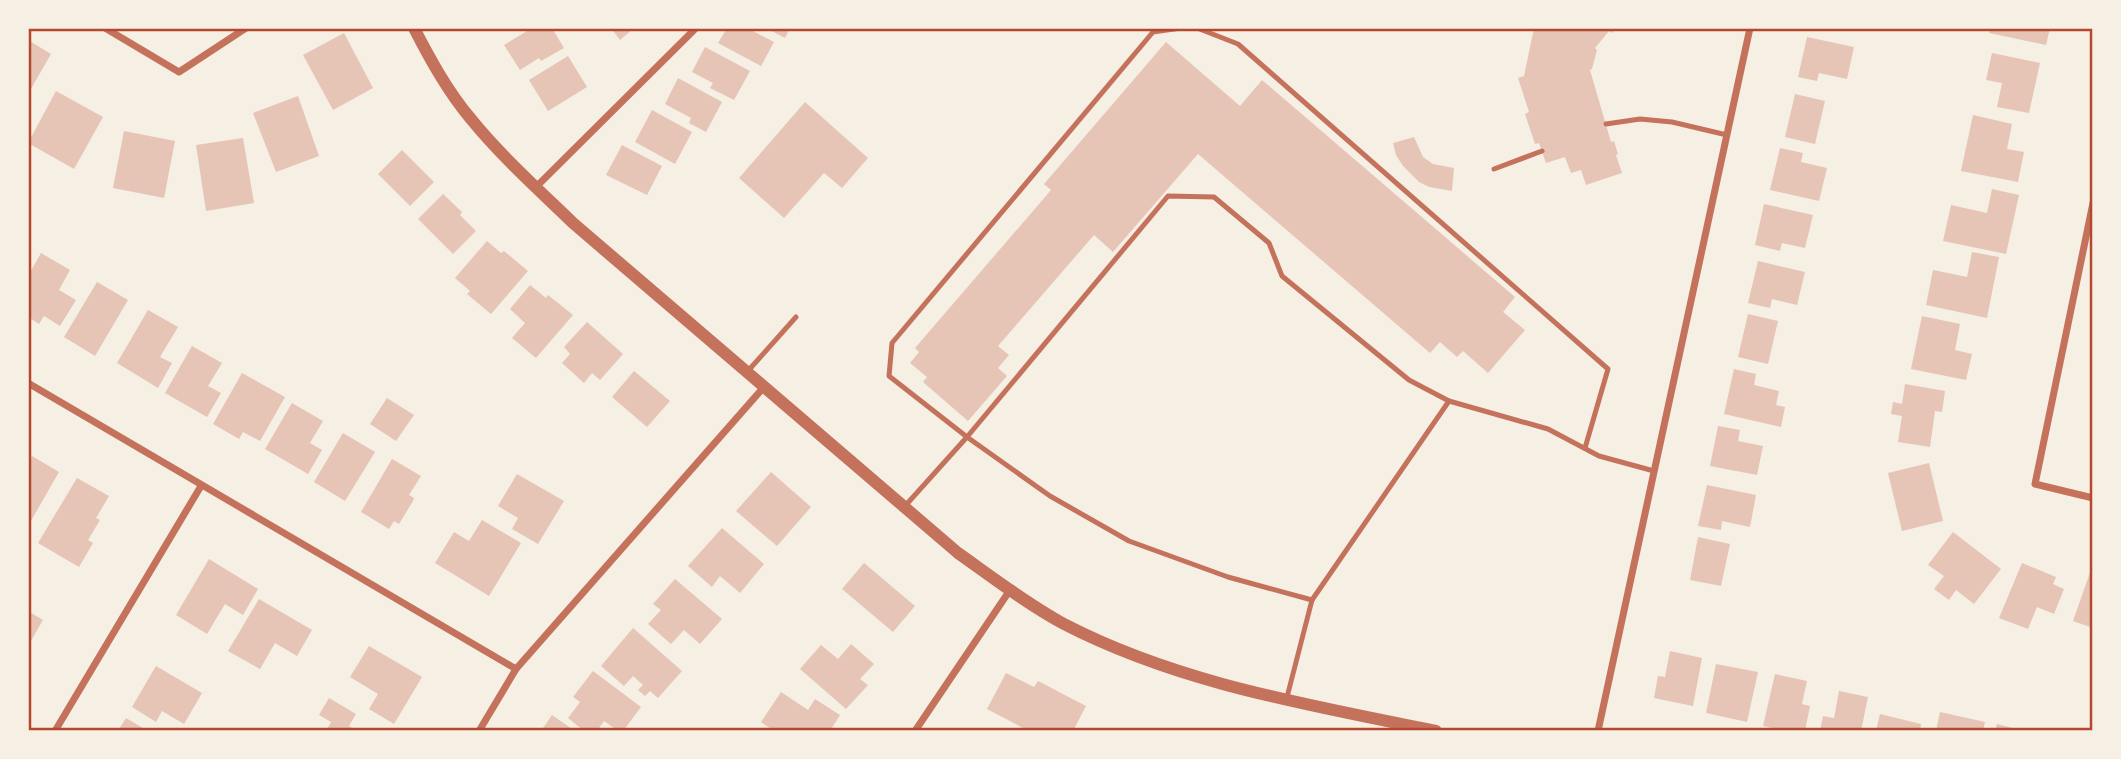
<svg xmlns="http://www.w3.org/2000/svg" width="2121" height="759" font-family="'Fira Sans Condensed',sans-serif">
	<rect width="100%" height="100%" fill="#f6efe4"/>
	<g fill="#e6c5b7">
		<polygon points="532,28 552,28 564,48 541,61 539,58 520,70 504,45"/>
		<polygon points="611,28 634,28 620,40"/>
		<polygon points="727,28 747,28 774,42 761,66 718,43"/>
		<polygon points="766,28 790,28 785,38"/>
		<polygon points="1534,28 1616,28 1612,33 1609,31 1595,48 1597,50 1592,69 1590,70 1611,142 1614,141 1618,154 1616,155 1622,173 1586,185 1581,170 1571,173 1565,157 1546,163 1539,143 1535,144 1525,114 1529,112 1518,78 1524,76"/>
		<polygon points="1990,28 2050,28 2046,45 1989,33"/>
		<polygon points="344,33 373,88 333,110 303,55"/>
		<polygon points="1807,37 1854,47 1847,79 1819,73 1817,81 1798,77"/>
		<polygon points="28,40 51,54 28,94"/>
		<polygon points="1166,42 1240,106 1262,80 1515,297 1503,312 1525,330 1488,373 1463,351 1457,357 1440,342 1430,353 1198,154 1113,252 1094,235 998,346 1009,355 998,368 1007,376 968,421 923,382 927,377 910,363 919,352 915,348 1051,190 1044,184"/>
		<polygon points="705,47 750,71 734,100 710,88 713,83 692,72"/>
		<polygon points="1992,53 2040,63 2029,113 1997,107 2002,83 1986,80"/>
		<polygon points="568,56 587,87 548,111 529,80"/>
		<polygon points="678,78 722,102 706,132 689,123 691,118 665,104"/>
		<polygon points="56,91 103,117 74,169 28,143"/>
		<polygon points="1795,94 1825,101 1815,144 1785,137"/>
		<polygon points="298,96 319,156 276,172 253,113"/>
		<polygon points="805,102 868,158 842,188 824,173 784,218 739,178"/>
		<polygon points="652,110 692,132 675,164 635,142"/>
		<polygon points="1973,115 2012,124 2007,149 2024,152 2018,182 1961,171"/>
		<polygon points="124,131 175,141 164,198 113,188"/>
		<polygon points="1414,137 1423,157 1433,164 1454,168 1452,191 1429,187 1419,182 1403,166 1396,155 1393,143"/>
		<polygon points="243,138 254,203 206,211 196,145"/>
		<polygon points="622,145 662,166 647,195 606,175"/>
		<polygon points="1780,148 1803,153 1801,162 1827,168 1819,201 1770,190"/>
		<polygon points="402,150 434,182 410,206 378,174"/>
		<polygon points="1992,189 2019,195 2006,254 1943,241 1951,205 1987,213"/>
		<polygon points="443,194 462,212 460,215 476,231 453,254 418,219"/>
		<polygon points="1764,204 1813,215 1805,248 1782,243 1780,251 1755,245"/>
		<polygon points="487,241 501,253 504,251 528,271 491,314 467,294 470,291 455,278"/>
		<polygon points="1972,252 1999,257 1987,318 1926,305 1933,270 1967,277"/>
		<polygon points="41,253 70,270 59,290 76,300 60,326 44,316 39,324 28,317 28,276"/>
		<polygon points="1758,261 1805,272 1797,305 1772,299 1770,308 1748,303"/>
		<polygon points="97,282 128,300 95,356 64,337"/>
		<polygon points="530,285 546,298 548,295 573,315 536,358 512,338 525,323 510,309"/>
		<polygon points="148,310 178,327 160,357 172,363 158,388 117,363"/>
		<polygon points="1748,314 1778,321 1768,364 1738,357"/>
		<polygon points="1922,316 1960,324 1955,350 1972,354 1966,380 1911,369"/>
		<polygon points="587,322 623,354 600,380 592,373 584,383 562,363 570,354 564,347"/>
		<polygon points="192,346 222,363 208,386 221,393 207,417 165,393"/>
		<polygon points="1734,369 1756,374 1754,385 1779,391 1776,405 1785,407 1781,427 1724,414"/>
		<polygon points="634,371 670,401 647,427 612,397"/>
		<polygon points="242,373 285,397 260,441 243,432 239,439 213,424"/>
		<polygon points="1905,384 1945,391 1942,412 1935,411 1930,447 1898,442 1902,416 1891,414 1893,402 1902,404"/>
		<polygon points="387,398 414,415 396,441 370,424"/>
		<polygon points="292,403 323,421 310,443 322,450 308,474 265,449"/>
		<polygon points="1718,426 1740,430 1738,441 1763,446 1757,475 1710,466"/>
		<polygon points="343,433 375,452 345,501 314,482"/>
		<polygon points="32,456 59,472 28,526 28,463"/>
		<polygon points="392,459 421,476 409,495 414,498 413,501 399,524 394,521 389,529 361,512"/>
		<polygon points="1929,463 1943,521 1902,531 1888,473"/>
		<polygon points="771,472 811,507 777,546 736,511"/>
		<polygon points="517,474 564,501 538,544 512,529 518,518 498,506"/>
		<polygon points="77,478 109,496 96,518 100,520 88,540 93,543 79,567 38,543"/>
		<polygon points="1707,485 1756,495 1750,527 1722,521 1721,530 1698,526"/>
		<polygon points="482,520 521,543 489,596 435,563 454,532 469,541"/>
		<polygon points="722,528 764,564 740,593 720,576 712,587 688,566"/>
		<polygon points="1953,532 2001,569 1974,604 1956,590 1949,600 1934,589 1944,576 1928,565"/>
		<polygon points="1698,537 1730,544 1721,586 1690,580"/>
		<polygon points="209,559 258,589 243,615 225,604 207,634 176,615"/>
		<polygon points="864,563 915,606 893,632 842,589"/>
		<polygon points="2022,563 2056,577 2053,584 2064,589 2054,614 2037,607 2028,629 1999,618"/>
		<polygon points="2093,564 2093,628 2073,621"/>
		<polygon points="675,579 722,619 700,644 684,630 671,644 648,624 661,610 653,604"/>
		<polygon points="259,599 312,630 297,656 275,643 260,669 228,651"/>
		<polygon points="28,611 43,620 28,646"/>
		<polygon points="633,628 682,671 658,698 650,691 645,696 638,690 643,685 633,676 624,686 601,666"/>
		<polygon points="851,644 874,664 860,679 868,685 846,709 800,669 821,645 838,659"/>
		<polygon points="369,646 422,677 394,724 369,709 378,694 350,677"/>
		<polygon points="1670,651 1702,658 1693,706 1654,698 1658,676 1665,677"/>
		<polygon points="1716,664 1758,672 1747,722 1706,713"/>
		<polygon points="156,666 202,693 184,724 162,711 156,722 132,707"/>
		<polygon points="593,671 641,707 623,731 618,731 604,721 597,731 584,731 568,718 580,702 573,697"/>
		<polygon points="1006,673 1034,687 1038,681 1086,706 1073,731 1029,731 987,709"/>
		<polygon points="1775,674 1807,681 1802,704 1810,706 1805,731 1788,731 1763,726"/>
		<polygon points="1839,691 1868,697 1861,731 1820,731 1823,716 1834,718"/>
		<polygon points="781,692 808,710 815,699 840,715 830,731 774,731 761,722"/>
		<polygon points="329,698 356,714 349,726 357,731 326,731 331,722 319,715"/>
		<polygon points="1940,712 1985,722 1983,731 1936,731"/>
		<polygon points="1880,714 1921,724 1920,731 1876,731"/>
		<polygon points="552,715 575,731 541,731"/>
		<polygon points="126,718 148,731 118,731"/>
		<polygon points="1997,724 2021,730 2021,731 1995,731"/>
	</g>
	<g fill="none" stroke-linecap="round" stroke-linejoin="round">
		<g stroke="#c5725c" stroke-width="5">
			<polyline points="1181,28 1153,32 892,343 889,376 967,437 1050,496 1129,541 1228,577 1312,600"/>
			<polyline points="1197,28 1238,44 1608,369 1585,448"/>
			<polyline points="1606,124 1640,119 1672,122 1727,135"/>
			<polyline points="1494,169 1542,151"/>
			<polyline points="747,372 796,317"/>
			<polyline points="905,506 967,437 1168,196 1214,197 1269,243 1282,276 1409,380 1449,401 1548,429 1599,456 1654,471"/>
			<polyline points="1286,701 1312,600 1449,401"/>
		</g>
		<g stroke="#c5725c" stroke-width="7">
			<polyline points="105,28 179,72 246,28"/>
			<polyline points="536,187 696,28"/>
			<polyline points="2093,203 2035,484 2093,498"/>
			<polyline points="28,383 516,669"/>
			<polyline points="55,731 201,486"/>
			<polyline points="479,731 516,669 763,388"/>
			<polyline points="915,731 1010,590"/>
			<polyline points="1598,731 1750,28"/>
		</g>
		<path stroke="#c5725c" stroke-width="12" d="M414,28C430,59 448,92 471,119C501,156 539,190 573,223L958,553C992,577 1027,604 1064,624C1180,684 1310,705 1436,731"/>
	</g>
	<rect width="2121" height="759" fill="none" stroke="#f6efe4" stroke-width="60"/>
	<rect x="30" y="30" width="2061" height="699" fill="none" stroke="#b5482f" stroke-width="2.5"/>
</svg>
